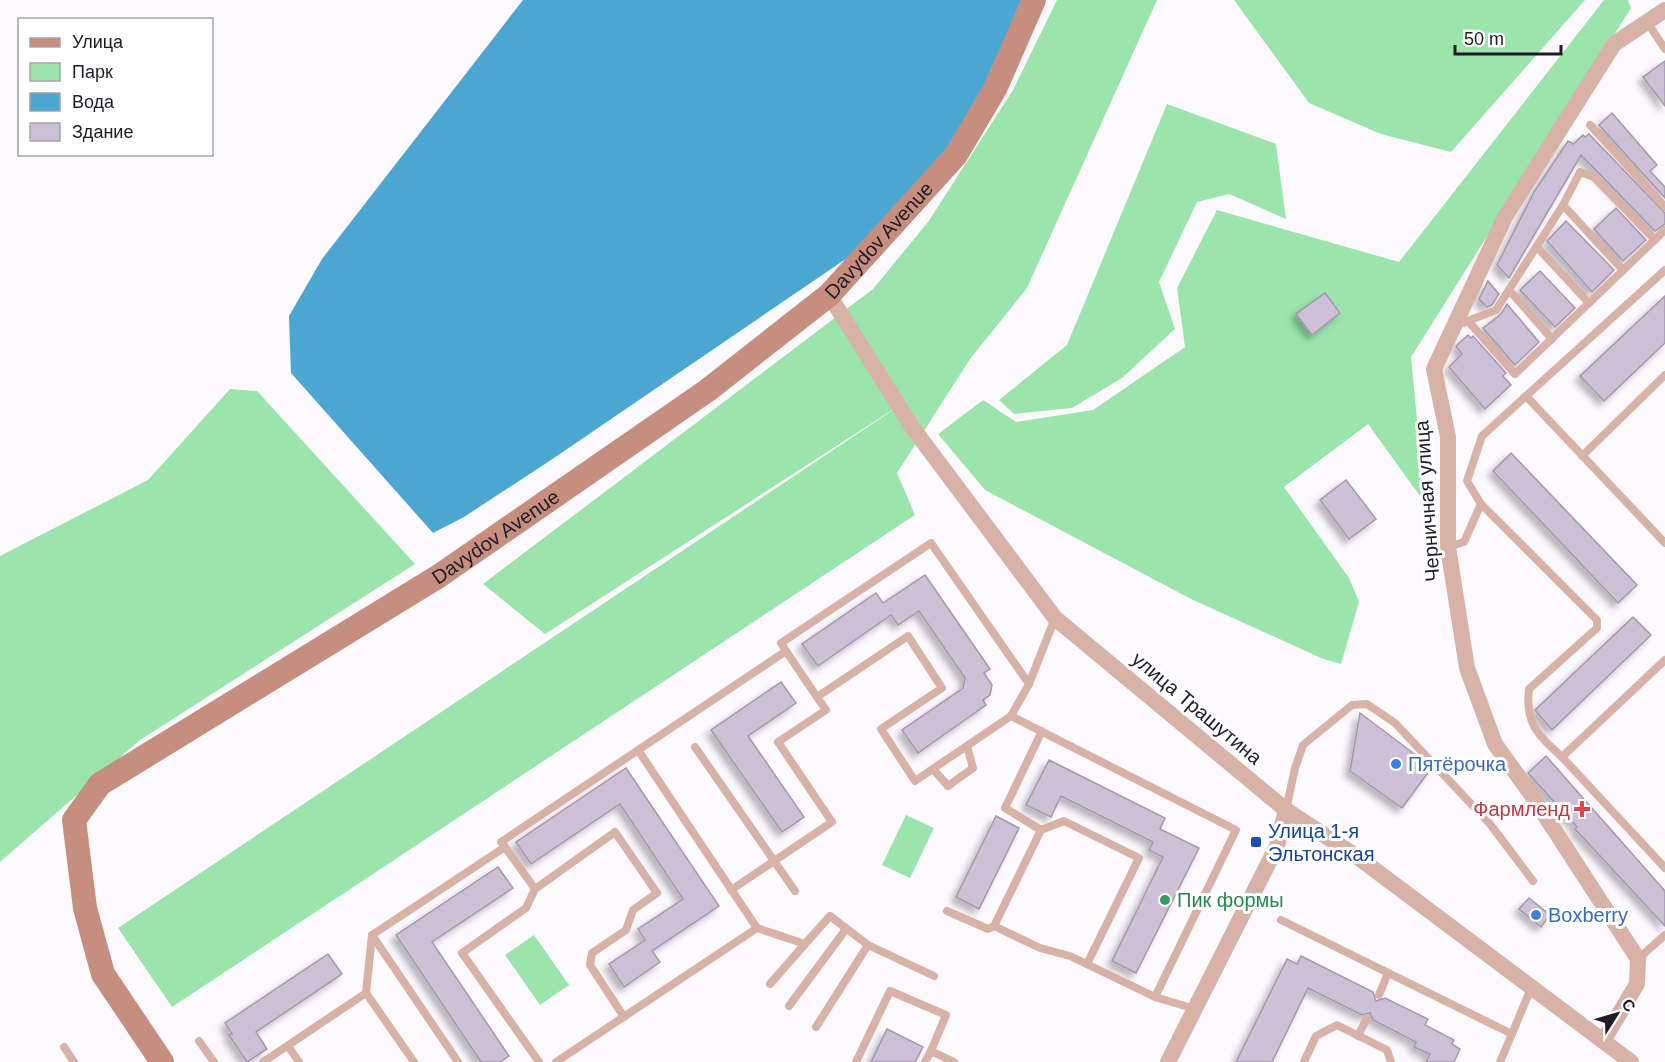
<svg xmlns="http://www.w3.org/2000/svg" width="1665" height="1062" font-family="Arial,sans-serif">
	<defs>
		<filter id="shadow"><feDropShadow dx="-5" dy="5" stdDeviation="3" flood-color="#0004"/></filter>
	</defs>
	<rect width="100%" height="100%" fill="#fdfaff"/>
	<g fill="#9be5ad">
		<polygon points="1057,0 1157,0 1027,288 970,359 897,473 915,515 172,1007 118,928 914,396 545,634 483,584 873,289 928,222 1013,90"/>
		<polygon points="1234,0 1585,0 1451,152 1381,134 1309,103"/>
		<polygon points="1604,0 1628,0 1631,8 1411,357 1425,503 1368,424 1284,487 1349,578 1359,602 1341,664 1321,658 1191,599 985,490 938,434 983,400 1016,422 1093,410 1185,347 1177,288 1217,210 1399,262"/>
		<polygon points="1167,104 1276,144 1286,219 1229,194 1197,202 1159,282 1175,329 1122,378 1072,408 1014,414 999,400 1067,345"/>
		<polygon points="230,389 257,391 415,564 140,740 0,862 0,556 148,480"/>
		<polygon points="906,815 934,828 910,878 882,865"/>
		<polygon points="534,935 569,985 540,1005 505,955"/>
	</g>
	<polygon fill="#4ba7d2" points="523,0 1022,0 996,69 947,149 856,252 551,460 464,517 433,533 291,373 289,316 322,259"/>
	<g fill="#cec0d7" stroke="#a497ad" stroke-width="1.5" filter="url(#shadow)">
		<polygon points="1665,61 1665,106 1643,77"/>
		<polygon points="1612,113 1657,165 1650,171 1665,187 1665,198 1599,125"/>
		<polygon points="1589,134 1665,213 1665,224 1655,231 1581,155 1509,278 1497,265 1534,192 1568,141 1573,144 1583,135 1585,137"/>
		<polygon points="1616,208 1646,240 1623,261 1594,229"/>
		<polygon points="1566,221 1614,270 1592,292 1547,241"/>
		<polygon points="1540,271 1575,308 1555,327 1520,290"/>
		<polygon points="1488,281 1499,294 1492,305 1487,307 1479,299"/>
		<polygon points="1325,293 1340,313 1312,335 1296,314"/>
		<polygon points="1665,296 1665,343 1604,401 1580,376"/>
		<polygon points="1507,304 1539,342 1515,365 1483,328 1501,314"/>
		<polygon points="1468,335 1471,338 1473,336 1506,373 1503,376 1511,385 1485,409 1449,367 1462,354 1456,346"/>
		<polygon points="1511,453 1637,585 1618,603 1493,471"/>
		<polygon points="1346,480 1376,519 1349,539 1320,500"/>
		<polygon points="925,575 990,669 984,673 992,685 990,695 983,700 986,705 918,753 902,730 963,688 965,678 919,611 898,625 891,615 818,666 802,644 876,593 883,603"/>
		<polygon points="1633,617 1651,635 1552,730 1535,710"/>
		<polygon points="781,682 796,703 748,736 804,817 782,832 711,730"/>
		<polygon points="1360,713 1417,756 1430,770 1402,808 1350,771"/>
		<polygon points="1546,756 1665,891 1665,926 1575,829 1577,827 1528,773"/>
		<polygon points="1049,760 1165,818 1160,829 1199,848 1136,973 1112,961 1163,857 1149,850 1153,842 1061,796 1051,817 1026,805"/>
		<polygon points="626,768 719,906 652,951 660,962 624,987 609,964 645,940 638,929 683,899 620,804 531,864 516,842"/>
		<polygon points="996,816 1019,828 979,909 956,897"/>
		<polygon points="498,867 513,888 432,942 509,1056 500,1062 481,1062 396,935"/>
		<polygon points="1529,898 1550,915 1541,927 1519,909"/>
		<polygon points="328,954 342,974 256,1032 267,1049 247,1062 229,1035 232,1034 225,1023"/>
		<polygon points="1301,956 1373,992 1376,1001 1385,998 1428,1019 1425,1025 1454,1040 1452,1044 1460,1049 1454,1062 1426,1062 1430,1054 1414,1047 1416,1042 1373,1020 1370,1013 1362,1015 1308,988 1272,1062 1236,1062 1287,959 1297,964"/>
		<polygon points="887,1029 923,1047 915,1062 871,1062"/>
	</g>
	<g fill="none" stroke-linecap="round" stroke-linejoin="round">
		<g stroke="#d9b2a7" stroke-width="8">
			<polyline points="1647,22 1665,49"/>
			<polyline points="1590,125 1665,207"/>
			<polyline points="1563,205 1623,270"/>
			<polyline points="1537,247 1589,303"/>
			<polyline points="1510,291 1552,339"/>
			<polyline points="1469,322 1515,374 1665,230"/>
			<polyline points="1455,326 1496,310 1563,205 1580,172 1594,177 1655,240"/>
			<polyline points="1526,396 1665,270"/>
			<polyline points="1582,456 1665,375"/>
			<path d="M1665,543L1526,396L1482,436L1467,481L1481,504L1597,620V628L1529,689C1525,724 1538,735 1562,757L1665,660"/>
			<polyline points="1448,547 1464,542 1481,504"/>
			<polyline points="1055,618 1029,684 1011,716 1236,830 1155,997"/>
			<polyline points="786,651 817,697"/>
			<polyline points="695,747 795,891"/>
			<polyline points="1562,757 1665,868"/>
			<polyline points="933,769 948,786 973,768 967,746"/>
			<polyline points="1286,810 1295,768 1303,745 1352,705 1367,704 1395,723 1490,824 1533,881"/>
			<polyline points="1041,830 1064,821 1139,858 1087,964"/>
			<polyline points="505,847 535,889"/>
			<polyline points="731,890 832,822 778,742 826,710 817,697 908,636 942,688 881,729 915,781 1011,716"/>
			<polyline points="947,911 988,929 994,926 1040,948 1070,956 1155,997 1195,1009"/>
			<polyline points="1281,920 1512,1034 1500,1062"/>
			<polyline points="994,926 1041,830 1005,808 1042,731"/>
			<polyline points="757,928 805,944 830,916 868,945 934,976"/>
			<polyline points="372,935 458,1062"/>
			<polyline points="1638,959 1665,935"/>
			<polyline points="770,984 805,944"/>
			<polyline points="1379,995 1388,973"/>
			<polyline points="789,1006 846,929"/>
			<polyline points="816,1027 868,945"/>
			<polyline points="1512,1034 1531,988"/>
			<polyline points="1358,1036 1367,1018"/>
			<polyline points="199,1041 214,1062"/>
			<polyline points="288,1046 299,1062"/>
			<polyline points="64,1047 74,1062"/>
			<polyline points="263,1062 366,993"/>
			<polyline points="414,1062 366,993 372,935 505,847 501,842 786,651 781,643 931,543 1029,684"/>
			<polyline points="539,1062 462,953 526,908 535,889 615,832 657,893 633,910 626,930 592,953 590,965 624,1017"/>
			<polyline points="556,1062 757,928 638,750"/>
			<polyline points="856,1062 890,991 946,1015 931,1051"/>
			<polyline points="925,1062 931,1051 954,1062"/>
			<polyline points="1304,1062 1316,1036 1337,1025 1387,1050 1391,1062"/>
		</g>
		<g stroke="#d9b2a7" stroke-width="16">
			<polyline points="829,295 912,427 1055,618 1286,810 1359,858 1631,1062"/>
			<polyline points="1603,1041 1637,984 1638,959 1531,794 1495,744 1467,668 1448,547 1448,437 1434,369 1505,217 1614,44 1665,10"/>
			<polyline points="1168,1062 1277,846 1286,810"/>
		</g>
		<path stroke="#c68e7e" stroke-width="24" id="s1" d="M162,1062L103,974L85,908L74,820L100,784L439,576L708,390L829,295L956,155L995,89L1034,0"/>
	</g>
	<g fill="#3f7fe0" stroke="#fff" stroke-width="2">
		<circle cx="1396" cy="764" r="6"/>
		<circle cx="1536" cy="915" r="6"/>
	</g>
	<path fill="#e0444e" stroke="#fff" stroke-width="2" d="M1579 800h6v6h6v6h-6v6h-6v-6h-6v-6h6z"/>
	<rect fill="#1a4fb4" stroke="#fff" stroke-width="2" x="1250" y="836" width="12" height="12" rx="3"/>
	<circle fill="#2e9e5b" stroke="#fff" stroke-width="2" cx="1165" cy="900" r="6"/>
	<g text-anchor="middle" stroke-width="6" stroke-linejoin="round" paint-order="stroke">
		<g font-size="20" fill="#201b24" stroke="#fff">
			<text dy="7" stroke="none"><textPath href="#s1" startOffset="1260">Davydov Avenue</textPath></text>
			<text transform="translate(1427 501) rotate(-94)" y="7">Черничная улица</text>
			<text dy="7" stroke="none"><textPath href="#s1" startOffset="774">Davydov Avenue</textPath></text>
			<text transform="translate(1197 708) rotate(40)" y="7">улица Трашутина</text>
		</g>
		<g font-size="20" fill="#366cbe" stroke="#fff" text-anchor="start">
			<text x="1408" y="771">Пятёрочка</text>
			<text x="1548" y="922">Boxberry</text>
		</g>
		<g font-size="20" fill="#be3a42" stroke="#fff" text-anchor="end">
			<text x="1570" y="816">Фармленд</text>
		</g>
		<g font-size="20" fill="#164399" stroke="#fff" text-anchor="start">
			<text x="1268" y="838">Улица 1-я<tspan x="1268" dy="23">Эльтонская</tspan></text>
		</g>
		<g font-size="20" fill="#27864d" stroke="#fff" text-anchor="start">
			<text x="1177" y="907">Пик формы</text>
		</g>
	</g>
	<rect x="18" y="18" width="195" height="138" fill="#ffffff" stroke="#a6a4a7" stroke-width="1.5"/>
	<rect x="30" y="38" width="30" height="9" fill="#c68e7e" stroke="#a6a4a7" stroke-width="1.5"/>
	<text x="72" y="48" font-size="18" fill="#201b24">Улица</text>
	<rect x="30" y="63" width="30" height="18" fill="#9be5ad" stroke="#a6a4a7" stroke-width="1.5"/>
	<text x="72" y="78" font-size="18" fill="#201b24">Парк</text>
	<rect x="30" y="93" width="30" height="18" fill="#4ba7d2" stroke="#a6a4a7" stroke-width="1.5"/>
	<text x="72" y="108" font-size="18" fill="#201b24">Вода</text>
	<rect x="30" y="123" width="30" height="18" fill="#cec0d7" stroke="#a6a4a7" stroke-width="1.5"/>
	<text x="72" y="138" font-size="18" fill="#201b24">Здание</text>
	<g transform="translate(1617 1014) rotate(53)" stroke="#ffffff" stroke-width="4.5" paint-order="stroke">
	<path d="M0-4.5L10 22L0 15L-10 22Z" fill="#201b24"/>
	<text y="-9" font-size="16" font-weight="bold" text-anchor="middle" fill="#201b24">С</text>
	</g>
	<path d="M1455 45v9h106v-9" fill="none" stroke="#201b24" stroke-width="3"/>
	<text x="1464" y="45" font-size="18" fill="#201b24" stroke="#ffffff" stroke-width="4.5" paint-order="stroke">50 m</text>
</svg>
